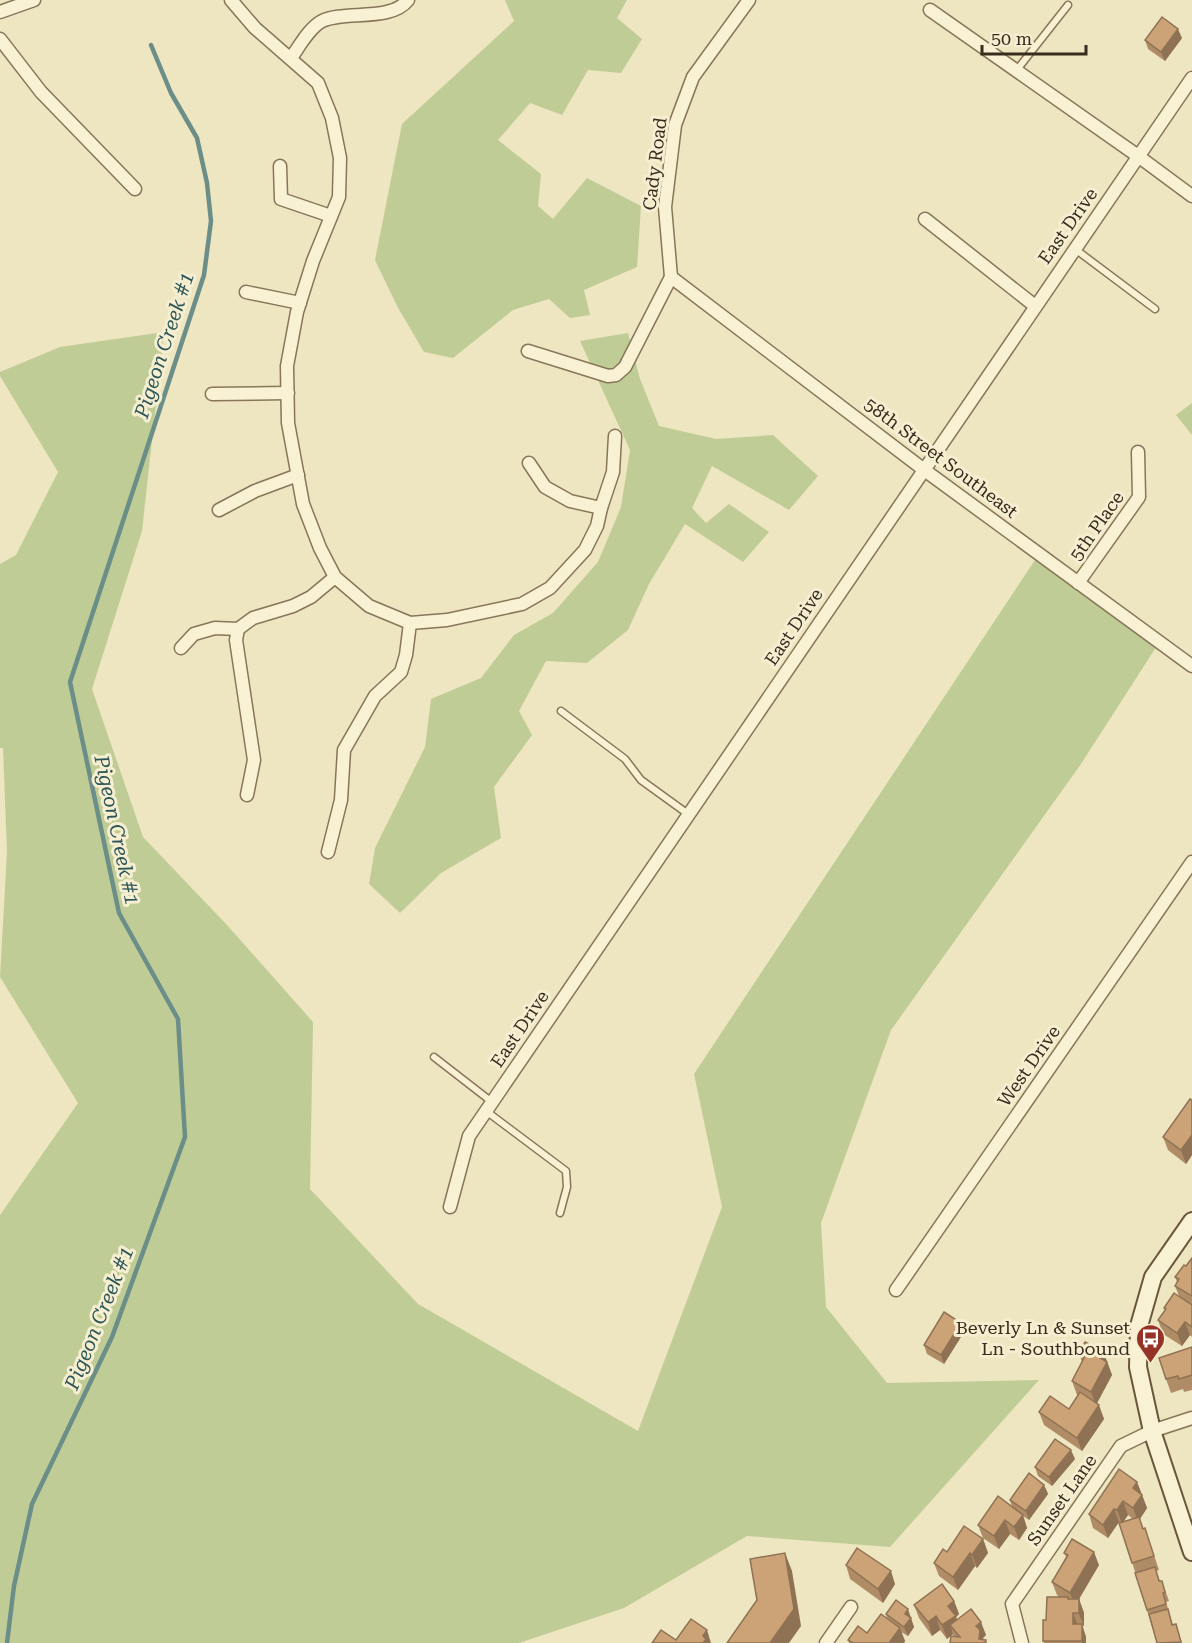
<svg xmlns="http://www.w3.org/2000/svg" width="1192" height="1643" font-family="'Roboto Serif',serif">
	<rect width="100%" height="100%" fill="#eee5c1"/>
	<g fill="#c0cc95">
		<polygon points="505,0 627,0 617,18 642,39 621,73 588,70 562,115 530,103 498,140 541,174 538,206 553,219 587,178 641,206 637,267 584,290 590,315 570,318 549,299 513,310 453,358 424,352 397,306 375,260 402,124 514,21"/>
		<polygon points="164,332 142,531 92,689 143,837 227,925 313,1022 310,1189 418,1304 638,1431 722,1207 694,1074 1039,554 1160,641 1081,764 891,1030 821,1223 826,1307 887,1383 1039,1380 890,1547 747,1536 624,1608 519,1643 0,1643 0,1215 78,1103 0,977 7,852 3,748 0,748 0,564 16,555 58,472 0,376 0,372 60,347"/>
		<polygon points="628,333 640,379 659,426 716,439 773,435 818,476 789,510 712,466 692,508 706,523 729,504 769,532 743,562 685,524 649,584 628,630 587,663 546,661 519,711 532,735 494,787 501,838 441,873 400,913 369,884 375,848 425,747 431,699 481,678 514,635 553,613 598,562 621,507 630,450 580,341"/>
		<polygon points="1192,403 1192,435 1176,415"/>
	</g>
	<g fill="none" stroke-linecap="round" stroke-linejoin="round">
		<polyline stroke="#6b8e89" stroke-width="4.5" points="7,1643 14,1586 32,1504 112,1337 185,1137 178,1019 119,913 70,682 204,275 211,221 207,183 197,138 171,93 151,45"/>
		<defs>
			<g id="lane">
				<polyline points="1016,71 1068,5"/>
				<polyline points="1075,249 1155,309"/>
				<polyline points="561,711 625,759 641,780 688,814"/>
				<polyline points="434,1057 492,1102"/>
				<polyline points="486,1111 566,1171 567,1187 560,1213"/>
			</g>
			<g id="street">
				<polyline points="231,0 255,28 318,83 332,118 340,158 339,197 313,261 297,312 287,366 288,423 303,504 320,548 335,577 369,606 410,623 447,620 522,604 550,588 585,550 597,526 601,508 570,501 545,487 529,463"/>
				<polyline points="930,10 1138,156 1192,196"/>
				<polyline points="0,12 34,0"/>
				<polyline points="0,39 41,92 135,189"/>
				<path d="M291,58C299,47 309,28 322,21C344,10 391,22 408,0"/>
				<polyline points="280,166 281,199 331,216"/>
				<polyline points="925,219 1035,306"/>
				<polyline points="671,277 923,469 1192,666"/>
				<polyline points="246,292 300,303"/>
				<polyline points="528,351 608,376 616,375 625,367 671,277 665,207 675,125 693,77 749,0"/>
				<polyline points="212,394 288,393"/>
				<polyline points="601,508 613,472 615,436"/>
				<polyline points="219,510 255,491 298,475"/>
				<polyline points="1078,583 1139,497 1138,452"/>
				<polyline points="238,629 236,640 254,760 247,795"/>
				<polyline points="181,648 194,634 215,628 238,629 253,618 293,606 311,597 335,577"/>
				<polyline points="328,852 341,800 344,750 375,696 401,672 406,655 410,623"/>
				<polyline points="450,1207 469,1136 1192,78"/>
				<polyline points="896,1290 1192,862"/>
				<polyline points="826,1643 851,1607"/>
				<polyline points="1022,1643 1012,1604 1121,1446 1152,1431 1192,1418"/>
			</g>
			<polyline id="secondary" points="1192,1221 1153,1277 1139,1326 1138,1367 1152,1431 1192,1552"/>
		</defs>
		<use href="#lane" stroke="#877659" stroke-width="9"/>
		<use href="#street" stroke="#877659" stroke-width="15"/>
		<use href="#secondary" stroke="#69573c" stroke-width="20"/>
		<use href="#lane" stroke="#f9f1d4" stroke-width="6"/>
		<use href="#street" stroke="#f9f1d4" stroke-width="12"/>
		<use href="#secondary" stroke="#f9f1d4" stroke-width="16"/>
	</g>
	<g fill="#af8c66" fill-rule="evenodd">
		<polygon points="1182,38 1165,61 1148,49 1145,40"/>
		<polygon points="1192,1100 1192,1155 1186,1164 1168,1150 1163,1137"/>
		<polygon points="1192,1258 1192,1337 1190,1335 1182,1346 1163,1334 1158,1320 1165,1311 1164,1308 1179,1296 1175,1286 1177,1282 1175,1277 1186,1266"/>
		<polygon points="961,1323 964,1332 944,1364 927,1354 924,1345"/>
		<polygon points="1192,1347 1192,1390 1184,1392 1183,1389 1171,1393 1166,1379"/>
		<polygon points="1103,1351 1112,1375 1097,1403 1104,1419 1082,1451 1044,1425 1039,1412 1069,1409 1078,1396 1077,1395 1072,1381 1082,1362 1079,1353"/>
		<polygon points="1075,1459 1052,1486 1038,1476 1035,1467"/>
		<path d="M1137,1482L1147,1508L1140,1519L1143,1528H1145L1159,1570L1156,1571L1160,1581H1162L1169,1601L1166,1602L1173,1625L1179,1633L1182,1643H1157L1120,1523L1119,1522L1108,1538L1093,1528L1089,1514ZM1128,1515L1133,1519L1123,1522Z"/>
		<polygon points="1044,1485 1048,1494 1029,1520 1023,1516 1027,1528 1019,1540 1010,1534 999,1549 983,1538 978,1525 1012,1507 1010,1500"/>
		<polygon points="983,1539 988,1553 977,1568 975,1566 958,1590 939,1576 934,1563 947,1552"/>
		<polygon points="1064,1553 1099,1565 1079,1599 1084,1613 1084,1626 1082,1626 1086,1637 1086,1643 1044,1643 1043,1641 1046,1620 1059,1597 1057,1595 1052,1582 1066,1557"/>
		<polygon points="846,1565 895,1584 883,1603 850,1579"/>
		<polygon points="954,1601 959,1614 956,1617 957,1620 986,1635 983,1638 983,1639 986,1640 987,1643 950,1643 954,1637 953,1634 947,1639 940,1630 932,1636 919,1618 914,1605"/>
		<polygon points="886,1614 912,1618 911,1619 914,1627 908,1636 901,1632 905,1641 904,1643 849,1643 848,1640 867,1633 887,1618"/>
	</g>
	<g fill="#8f7253">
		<polygon points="1178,29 1182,38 1165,61 1161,52"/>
		<polygon points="1192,1135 1192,1155 1186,1164 1181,1150"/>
		<polygon points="1185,1322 1190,1335 1182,1346 1177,1333"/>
		<polygon points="961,1323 964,1332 944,1364 941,1355"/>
		<polygon points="1103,1351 1112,1375 1096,1405 1091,1392 1100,1358"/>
		<polygon points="1099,1405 1104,1419 1082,1451 1077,1438"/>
		<polygon points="1071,1450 1075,1459 1052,1486 1049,1477"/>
		<polygon points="1137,1482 1142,1495 1133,1488"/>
		<polygon points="1044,1485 1048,1494 1029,1520 1026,1511"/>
		<polygon points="1142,1495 1147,1508 1138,1522 1133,1508"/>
		<polygon points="1123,1501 1128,1515 1122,1524 1117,1510"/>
		<polygon points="1114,1509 1119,1522 1108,1538 1103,1525"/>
		<polygon points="1023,1515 1027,1528 1019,1540 1014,1527"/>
		<polygon points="1005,1520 1010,1534 999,1549 994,1536"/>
		<polygon points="983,1539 988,1553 977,1568 972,1555"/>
		<polygon points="1094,1552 1099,1565 1079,1599 1084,1613 1084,1626 1070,1593"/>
		<polygon points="785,1553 792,1571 801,1626 789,1643 770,1643"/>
		<polygon points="970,1553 975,1566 958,1590 953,1577"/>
		<polygon points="891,1571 895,1584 883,1603 878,1589"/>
		<polygon points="954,1601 959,1614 956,1617 960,1629 950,1625 953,1634 947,1639 942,1625 948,1606"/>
		<polygon points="908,1609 914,1627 908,1636 904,1627 905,1614"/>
		<polygon points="1073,1613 1078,1626 1073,1624"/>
		<polygon points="936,1616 940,1630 932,1636 928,1622"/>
		<polygon points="981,1622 986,1635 983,1638 985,1643 981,1643 976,1626"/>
		<polygon points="1082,1624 1086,1637 1086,1643 1082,1643"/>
		<polygon points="900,1628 905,1641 904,1643 889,1643"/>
		<polygon points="707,1630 711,1643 703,1643 703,1636"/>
	</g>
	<g fill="#cca377" stroke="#8f7253" stroke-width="1.5">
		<polygon points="1162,17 1178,29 1161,52 1145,40"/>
		<polygon points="1190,1099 1192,1100 1192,1135 1181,1150 1163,1137"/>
		<polygon points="1192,1258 1192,1296 1175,1286 1179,1279 1175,1277 1184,1265 1186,1266"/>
		<polygon points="1174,1293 1192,1305 1192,1327 1185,1322 1177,1333 1158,1320 1166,1309 1164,1308"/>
		<polygon points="944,1312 961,1323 941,1355 924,1345"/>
		<polygon points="1085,1342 1103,1351 1100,1358 1107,1362 1091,1392 1072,1381 1085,1356 1079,1353"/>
		<polygon points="1192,1347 1192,1375 1179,1379 1178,1376 1166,1379 1159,1358"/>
		<polygon points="1080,1392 1099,1405 1077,1438 1039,1412 1050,1396 1069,1409"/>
		<polygon points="1055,1439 1071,1450 1049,1477 1035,1467"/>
		<polygon points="1119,1469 1137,1482 1133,1488 1142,1495 1133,1508 1123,1501 1117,1510 1114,1509 1103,1525 1089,1514"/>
		<polygon points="1029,1473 1044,1485 1026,1511 1010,1500"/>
		<polygon points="998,1496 1023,1515 1014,1527 1005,1520 994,1536 978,1525"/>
		<polygon points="1139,1517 1143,1529 1145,1528 1154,1556 1132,1563 1119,1523"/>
		<polygon points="964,1526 983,1539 972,1555 970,1553 953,1577 934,1563 943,1549 947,1552"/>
		<polygon points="1072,1539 1094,1552 1070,1593 1052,1582 1068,1555 1064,1553"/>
		<polygon points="857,1548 891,1571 878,1589 846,1565"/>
		<polygon points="785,1553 794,1609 770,1643 727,1643 757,1600 750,1559"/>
		<polygon points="1155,1567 1159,1581 1162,1581 1165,1592 1163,1593 1166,1604 1147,1610 1135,1573"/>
		<polygon points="942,1584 954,1601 948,1606 956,1616 942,1625 936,1616 928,1622 914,1605"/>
		<polygon points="1047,1597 1068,1597 1068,1599 1079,1599 1079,1613 1073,1613 1073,1624 1082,1624 1082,1641 1043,1641 1043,1620 1046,1620"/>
		<polygon points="896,1600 908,1609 905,1614 911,1618 904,1627 886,1614"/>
		<polygon points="971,1609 981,1622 976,1626 980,1630 979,1639 986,1640 985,1643 950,1643 951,1636 960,1637 950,1625"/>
		<polygon points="1168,1609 1172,1625 1176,1624 1181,1642 1157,1643 1149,1614"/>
		<polygon points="881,1614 900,1628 889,1643 853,1643 848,1640 858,1626 867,1633"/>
		<polygon points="691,1619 707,1630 703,1636 706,1639 703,1643 652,1643 661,1630 676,1640"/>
	</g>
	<defs>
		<symbol id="bus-pin" viewBox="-11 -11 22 30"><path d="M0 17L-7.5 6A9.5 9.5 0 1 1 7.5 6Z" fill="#963328" stroke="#f5eed0"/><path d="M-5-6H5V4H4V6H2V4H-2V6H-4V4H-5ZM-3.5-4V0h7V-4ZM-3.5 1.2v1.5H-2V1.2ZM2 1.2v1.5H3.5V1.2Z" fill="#fff"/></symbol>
	</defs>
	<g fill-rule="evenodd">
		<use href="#bus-pin" x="1134" y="1322" width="33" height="45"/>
	</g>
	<g text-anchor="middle" stroke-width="6" stroke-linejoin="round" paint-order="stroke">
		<g font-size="18" fill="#372c1d" stroke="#f5eed0">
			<text transform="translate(655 164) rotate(-83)" y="6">Cady Road</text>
			<text transform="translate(1068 226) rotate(-55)" y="6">East Drive</text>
			<text transform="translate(941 458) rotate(37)" y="6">58th Street Southeast</text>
			<text transform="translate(1097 526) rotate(-55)" y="6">5th Place</text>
			<text transform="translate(794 627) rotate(-56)" y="6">East Drive</text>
			<text transform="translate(520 1029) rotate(-56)" y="6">East Drive</text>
			<text transform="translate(1029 1066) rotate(-55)" y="6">West Drive</text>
			<text transform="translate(1062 1500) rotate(-55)" y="6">Sunset Lane</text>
		</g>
		<g font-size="18" fill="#372c1d" stroke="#f5eed0" text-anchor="end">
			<text x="1130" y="1334">Beverly Ln &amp; Sunset<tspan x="1130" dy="21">Ln - Southbound</tspan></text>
		</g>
		<g font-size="20" font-style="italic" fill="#2c5557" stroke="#f5eed0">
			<text transform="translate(164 345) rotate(-72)" y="7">Pigeon Creek #1</text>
			<text transform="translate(117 830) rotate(78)" y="7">Pigeon Creek #1</text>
			<text transform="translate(99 1318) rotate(-68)" y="7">Pigeon Creek #1</text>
		</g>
	</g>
	<path d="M982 45v9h104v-9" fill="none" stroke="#372c1d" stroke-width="3"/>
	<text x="991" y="45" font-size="18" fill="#372c1d" stroke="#f5eed0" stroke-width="4.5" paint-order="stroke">50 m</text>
</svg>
